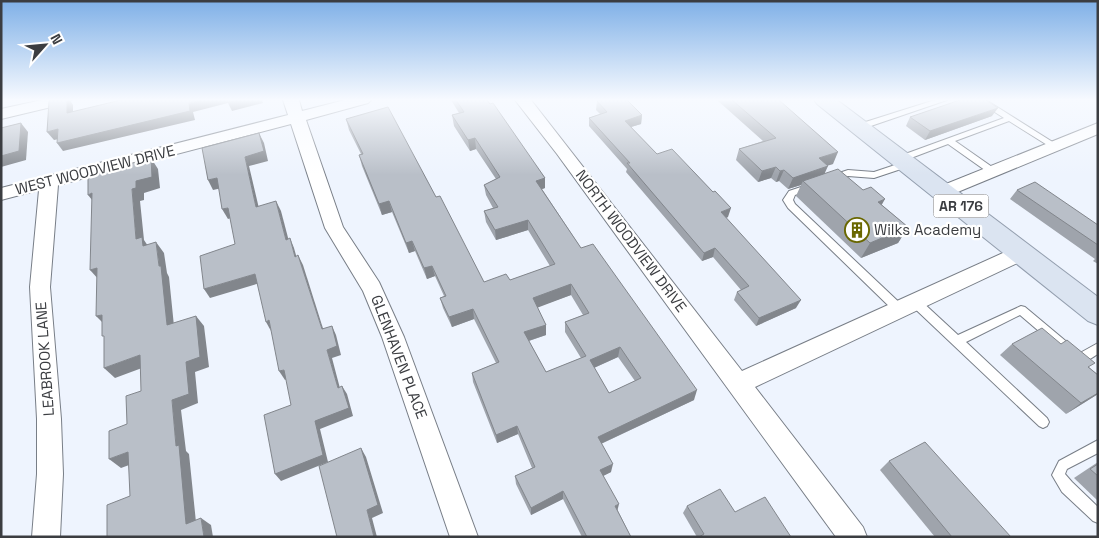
<svg xmlns="http://www.w3.org/2000/svg" width="1099" height="538" font-family="'Space Grotesk',sans-serif">
	<rect width="100%" height="100%" fill="#eef4fe"/>
	<g fill="none" stroke-linecap="round" stroke-linejoin="round">
		<defs>
			<g id="service">
				<polygon points="935,100 947,100 862,129 856,129 855,127 856,125"/>
				<polygon points="976,100 986,100 1059,146 1058,148 1052,148 1009,121 955,141 995,169 996,171 995,173 989,173 948,144 903,161 897,161 897,157 1004,118"/>
				<polygon points="907,161 911,164 910,166 874,178 848,176 833,181 829,178 830,176 848,170 874,172"/>
				<polygon points="810,184 814,187 813,189 795,195 793,200 795,204 903,306 904,309 903,312 899,313 895,312 788,208 783,200 789,191"/>
				<path d="M915,298L919,299L958,335L1021,306L1025,307L1080,353L1098,343V354C1091,358 1083,365 1075,362L1020,315L966,342L1047,418L1049,422L1047,426L1043,428L1039,426L911,305L910,302L911,299Z"/>
				<polygon points="1098,440 1098,453 1067,469 1065,474 1072,482 1098,507 1098,523 1093,521 1062,492 1052,475 1059,461"/>
			</g>
			<g id="minor">
				<polygon points="42,100 71,100 68,103 1,119 1,109"/>
				<polygon points="283,100 299,100 302,111 345,100 371,100 368,103 306,120 343,227 379,282 404,337 478,537 450,537 382,337 363,291 325,228 291,124 58,185 50,287 61,419 63,474 60,537 32,537 37,474 37,419 30,287 39,190 1,200 1,188 288,115"/>
				<polygon points="515,100 531,100 742,371 1014,248 1021,246 1028,248 1031,253 1028,258 755,387 863,527 867,537 836,537 557,154"/>
				<polygon points="1098,123 1098,134 948,196 942,198 936,196 933,192 936,188"/>
			</g>
			<polygon id="primary" points="814,100 837,100 1098,297 1098,325 1088,321 817,104"/>
		</defs>
		<use href="#service" stroke="#787e87" stroke-width="2"/>
		<use href="#minor" stroke="#787e87" stroke-width="2"/>
		<use href="#primary" stroke="#939eae" stroke-width="2"/>
		<use href="#service" fill="#fff" fill-rule="evenodd"/>
		<use href="#minor" fill="#fff" fill-rule="evenodd"/>
		<use href="#primary" fill="#dbe4f1" fill-rule="evenodd"/>
	</g>
	<g fill="#9fa4ac" fill-rule="evenodd">
		<path d="M451,100H487L545,178V188L542,189L581,248L694,400L601,444L611,472L603,476L618,511L631,537H582L563,499L531,515L516,484L515,476L532,468L518,434L497,443L473,382L472,373L496,363L474,319L452,327L443,308L440,298L444,296L435,276L427,279L415,251L409,253L392,212L382,215L362,166L359,155L361,154L349,130L346,119L436,197L484,282L510,280L550,266L528,230L496,240L486,222L484,211L493,208L486,195L484,185L496,179L476,149L470,151L454,126L452,115L459,113ZM571,295L583,315L565,322V332L581,358L546,372L529,341L546,335V325L537,307ZM618,357L635,381L609,393L594,368Z"/>
		<polygon points="717,100 779,100 833,164 827,165 824,174 882,205 908,227 898,243 861,258 796,196 801,185 788,189 779,181 776,182 771,178 758,182 736,160 739,149 763,141"/>
		<polygon points="597,101 642,115 641,124 631,127 657,154 728,217 726,218 796,308 756,326 734,300 737,292 741,290 713,257 702,261 626,172 627,169 589,126 589,118 600,114 596,110"/>
		<polygon points="992,116 925,140 906,126 910,117"/>
		<polygon points="1017,190 1098,225 1098,264 1093,261 1095,259 1010,199"/>
		<polygon points="1012,344 1089,367 1098,375 1098,394 1066,414 1000,355"/>
		<polygon points="889,461 1011,537 935,537 880,470"/>
		<polygon points="1098,462 1098,501 1074,478"/>
		<polygon points="687,506 735,512 791,537 697,537 683,513"/>
	</g>
	<g fill="#82868c">
		<polygon points="67,100 70,100 73,105 73,121 67,113"/>
		<polygon points="201,100 262,100 263,103 232,111 228,103 193,112 195,120 63,151 57,143"/>
		<polygon points="998,108 992,116 925,140 930,131"/>
		<polygon points="642,115 641,124 624,129 625,121"/>
		<polygon points="21,123 28,132 26,160 1,167 1,156"/>
		<polygon points="58,129 64,138 54,140 47,132"/>
		<polygon points="259,133 264,143 268,161 249,166 261,217 256,207 245,157"/>
		<polygon points="475,138 476,149 470,151 468,140"/>
		<polygon points="838,152 833,164 814,170 819,158"/>
		<polygon points="151,158 158,169 160,188 144,193 144,200 140,201 144,240 150,249 151,257 136,239 132,189 136,181"/>
		<polygon points="828,166 823,177 803,181 801,185 788,189 793,178"/>
		<polygon points="776,167 771,178 758,182 762,171"/>
		<polygon points="784,170 779,181 776,182 780,171"/>
		<polygon points="217,178 222,188 213,190 208,180"/>
		<polygon points="545,178 545,188 536,191 536,181"/>
		<polygon points="92,193 97,206 88,195"/>
		<polygon points="885,199 876,215 878,202"/>
		<polygon points="276,201 281,211 291,249 286,240"/>
		<polygon points="389,201 392,212 382,215 379,204"/>
		<polygon points="228,208 234,217 228,219 222,209"/>
		<polygon points="731,208 728,217 718,221 721,212"/>
		<polygon points="528,220 528,230 496,240 495,230"/>
		<polygon points="908,227 898,243 861,258 870,243"/>
		<polygon points="290,238 294,248 299,266 295,257"/>
		<polygon points="412,241 415,251 409,253 406,243"/>
		<polygon points="156,242 164,253 167,273 169,277 175,336 167,325"/>
		<polygon points="715,248 713,257 702,261 704,253"/>
		<polygon points="298,255 303,265 326,338 322,329"/>
		<polygon points="432,266 435,276 427,279 424,268"/>
		<polygon points="97,268 100,281 90,270"/>
		<polygon points="255,274 260,283 210,298 204,289"/>
		<polygon points="571,284 571,295 534,309 533,298"/>
		<polygon points="801,300 796,308 756,326 759,318"/>
		<polygon points="473,309 474,319 452,327 449,317"/>
		<polygon points="102,315 107,327 96,316"/>
		<polygon points="196,316 204,326 209,367 195,372 198,403 181,410 186,451 189,454 197,532 186,524 176,446 172,400 186,362"/>
		<polygon points="269,320 271,331 266,322"/>
		<polygon points="546,325 546,335 525,342 524,332"/>
		<polygon points="332,326 336,335 341,355 332,358 342,396 338,388 327,350"/>
		<polygon points="620,347 618,357 589,370 590,360"/>
		<polygon points="140,355 150,365 115,378 104,368"/>
		<polygon points="284,370 289,378 285,380 279,371"/>
		<polygon points="342,386 347,394 353,416 320,429 328,462 281,481 275,474 315,421"/>
		<polygon points="697,390 694,400 596,446 598,437"/>
		<polygon points="1098,393 1098,394 1066,414 1081,403"/>
		<polygon points="517,426 518,434 497,443 496,435"/>
		<polygon points="361,448 366,457 383,513 372,518 377,537 374,537 367,510"/>
		<polygon points="128,452 140,461 121,468 109,459"/>
		<polygon points="613,464 611,472 599,478 600,470"/>
		<polygon points="563,491 563,499 531,515 531,508"/>
		<polygon points="619,504 617,512 615,506"/>
		<polygon points="201,518 211,525 213,537 204,537"/>
	</g>
	<g fill="#b9bfc8" stroke="#82868c" fill-rule="evenodd">
		<polygon points="51,100 67,100 67,113 121,100 201,100 189,103 190,111 57,143 58,129 47,132 49,101"/>
		<polygon points="227,100 237,100 228,102"/>
		<path d="M456,100H487L490,104L493,103L545,178L536,181L581,248L593,244L697,390L598,437L613,464L600,470L619,504L615,506L631,537H587L563,491L531,508L515,476L535,467L517,426L496,435L472,373L499,362L473,309L449,317L440,298L446,296L432,266L424,268L412,241L406,243L389,201L379,204L359,155L363,154L346,119L388,107L436,197L440,196L484,282L506,274L510,280L555,264L528,220L495,230L484,211L498,207L484,185L500,177L475,138L468,140L452,115L464,112ZM571,284L589,313L565,322L586,356L546,372L524,332L546,325L533,298ZM620,347L641,378L609,393L590,360Z"/>
		<polygon points="601,100 627,100 642,115 625,121 657,154 672,149 713,192 715,191 731,208 721,212 801,300 759,318 737,292 749,286 715,248 704,253 627,163 630,163 589,118 607,112 597,101"/>
		<polygon points="732,100 779,100 838,152 819,158 828,166 793,178 784,170 780,171 776,167 762,171 739,149 776,138"/>
		<polygon points="960,100 986,100 998,108 930,131 910,117"/>
		<polygon points="21,123 19,151 1,156 1,128"/>
		<polygon points="259,133 264,151 245,157 256,207 276,201 286,240 290,238 295,257 298,255 322,329 332,326 337,346 327,350 338,388 342,386 349,408 315,421 323,455 275,474 264,415 291,405 284,370 279,371 269,320 266,322 255,274 204,289 200,256 235,244 228,208 222,209 217,178 208,180 202,148"/>
		<polygon points="151,158 152,177 136,181 136,188 132,189 136,239 142,237 143,246 156,242 159,266 161,266 167,325 196,316 200,357 186,362 189,394 172,400 176,446 179,445 186,524 201,518 204,537 107,537 107,505 130,496 128,452 109,459 109,431 127,424 126,396 141,391 140,355 104,368 104,336 102,336 102,315 96,316 97,268 90,270 92,193 88,195 88,175"/>
		<polygon points="838,169 863,190 871,187 885,199 878,202 908,227 870,243 803,181"/>
		<polygon points="1035,182 1098,225 1098,245 1017,190"/>
		<polygon points="1042,328 1061,344 1067,340 1095,363 1088,367 1098,375 1098,393 1081,403 1012,344"/>
		<polygon points="925,442 1011,537 952,537 889,461"/>
		<polygon points="361,448 378,505 367,510 374,537 337,537 319,466"/>
		<polygon points="1098,464 1098,476 1090,469"/>
		<polygon points="720,489 735,512 765,497 791,537 699,537 704,534 687,506"/>
	</g>
	<linearGradient id="sky" x2="0" y2="1"><stop stop-color="#7fb0e7"/><stop offset="0.57" stop-color="#f7faff"/><stop offset="1" stop-color="#f7faff" stop-opacity="0"/></linearGradient>
	<rect width="1099" height="175" fill="url(#sky)"/>
	<defs>
		<symbol id="building-ring" viewBox="-11 -11 22 22"><circle r="9.5" fill="#fff" stroke="#696700" stroke-width="1.5"/><path d="M-4-6H4V6H1V3H-1V6H-4ZM-2.5-4.3h1.7v1.8h-1.7ZM.8-4.3h1.7v1.8H.8ZM-2.5-1h1.7V.8h-1.7ZM.8-1h1.7V.8H.8Z" fill="#696700"/></symbol>
	</defs>
	<g fill-rule="evenodd">
		<use href="#building-ring" x="843" y="216" width="28" height="28"/>
	</g>
	<g text-anchor="middle" stroke-width="4.5" stroke-linejoin="round" paint-order="stroke">
		<rect fill="#fff" stroke="#76777a" stroke-width="1" x="933.5" y="194.5" width="55" height="23" rx="4"/>
		<g font-size="14" font-weight="bold" fill="#3b3d41">
			<text x="961" y="211">AR 176</text>
		</g>
		<g font-size="15" fill="#3b3d41" stroke="#fff">
			<text transform="translate(95 170) rotate(-14)" y="5">WEST WOODVIEW DRIVE</text>
			<text transform="translate(631 241) rotate(53)" y="5">NORTH WOODVIEW DRIVE</text>
			<text transform="translate(399 357) rotate(69)" y="5">GLENHAVEN PLACE</text>
			<text transform="translate(45 359) rotate(-94)" y="5">LEABROOK LANE</text>
		</g>
		<g font-size="15" fill="#3b3d41" stroke="#fff" text-anchor="start">
			<text x="874" y="235">Wilks Academy</text>
		</g>
	</g>
	<rect width="1099" height="538" fill="none" stroke="#3b3d41" stroke-width="5"/>
	<g transform="translate(45 45) rotate(63)" stroke="#ffffff" stroke-width="4" paint-order="stroke">
	<path d="M0-4L9 19L0 12L-9 19Z" fill="#3b3d41"/>
	<text y="-8" font-size="14" font-weight="bold" text-anchor="middle" fill="#3b3d41">N</text>
	</g>
</svg>
